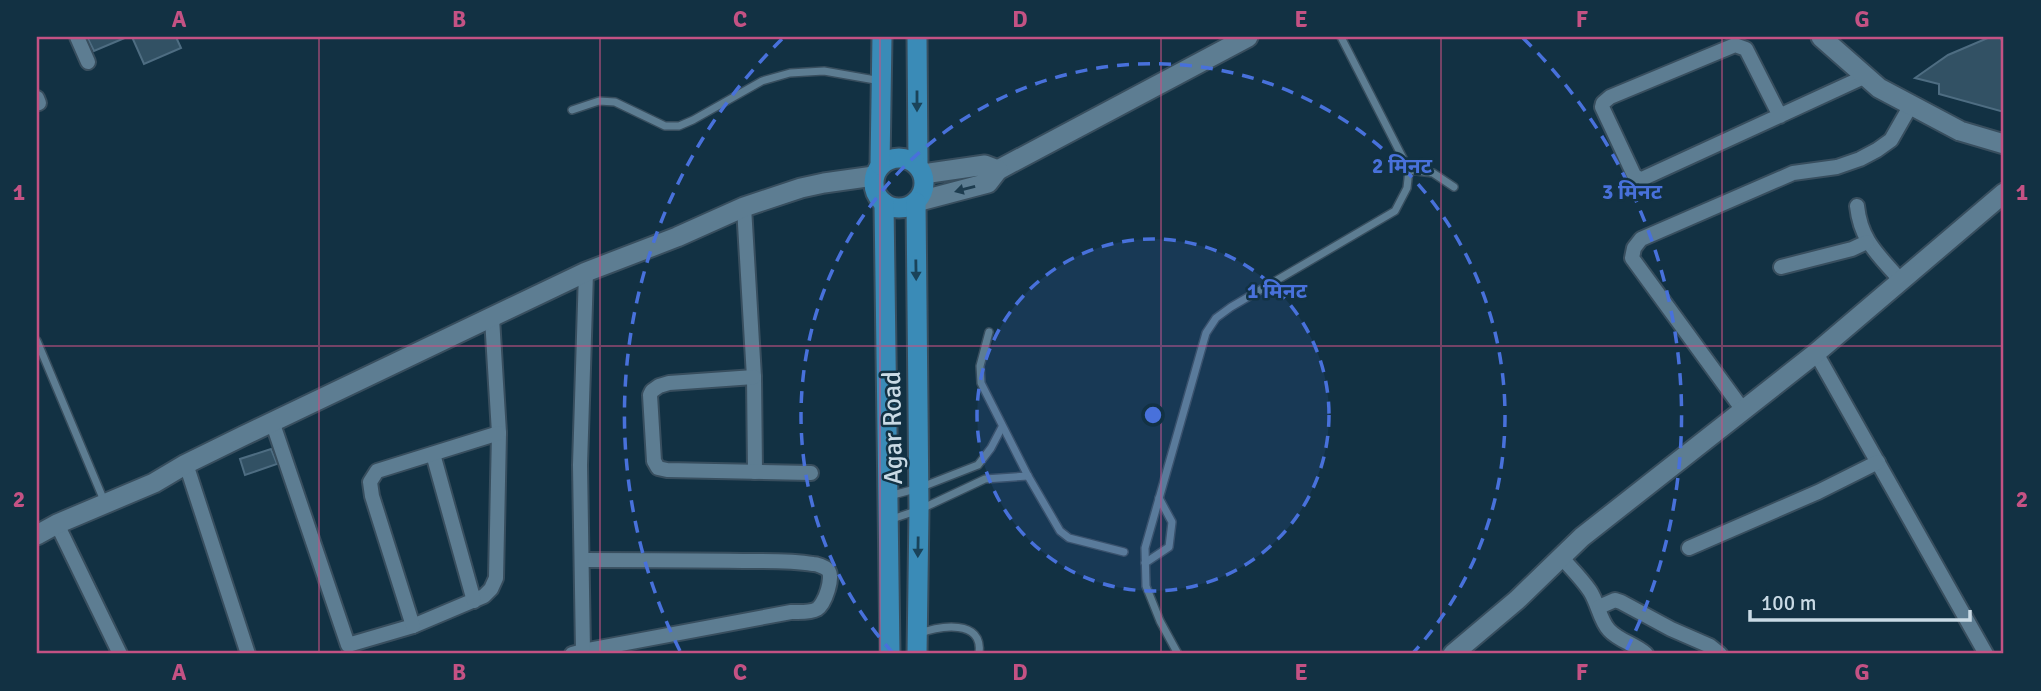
<svg xmlns="http://www.w3.org/2000/svg" width="2041" height="691" font-family="Signika,'Noto Sans Devanagari',sans-serif">
	<rect width="100%" height="100%" fill="#123143"/>
	<g fill="#325164" stroke="#4e6d82" stroke-width="2">
		<polygon points="87,37 127,37 94,51"/>
		<polygon points="132,37 176,37 181,48 144,64"/>
		<polygon points="1990,37 2000,37 2004,45 2004,112 1939,94 1939,84 1915,78 1948,55"/>
		<polygon points="271,449 277,464 245,475 240,459"/>
	</g>
	<g fill="none" stroke-linecap="round" stroke-linejoin="round">
		<defs>
			<g id="service">
				<polyline points="572,110 599,101 615,102 665,126 679,126 693,120 762,81 790,73 824,71 881,81"/>
				<polyline points="1409,170 1433,173 1454,187"/>
				<polyline points="989,332 980,366 981,383 1028,476 1060,531 1069,538 1124,552"/>
				<polyline points="37,341 105,503"/>
				<polyline points="889,496 919,488 978,465 991,448 1002,427"/>
				<polyline points="889,520 919,510 985,479 1028,476"/>
				<polyline points="1145,563 1169,547 1172,522 1159,498"/>
				<path d="M918,634C939,626 984,618 979,654"/>
				<polyline points="1178,654 1160,621 1146,586 1145,548 1206,333 1216,318 1231,307 1395,211 1407,188 1409,170 1341,37"/>
			</g>
			<g id="minor">
				<polyline points="77,37 88,62"/>
				<polyline points="37,98 39,103"/>
				<polyline points="1780,116 1746,49 1735,45 1610,97 1603,103 1602,107 1634,175 1639,179 1644,178 1866,76"/>
				<path d="M1857,206C1861,242 1879,255 1901,281"/>
				<polyline points="744,207 754,377 755,472"/>
				<polyline points="1781,267 1852,249 1867,242"/>
				<polyline points="1816,353 1986,654"/>
				<polyline points="754,377 669,383 659,386 652,391 650,395 654,461 658,468 667,470 811,473"/>
				<polyline points="1743,410 1632,258 1634,248 1641,239 1793,173 1837,167 1860,159 1877,150 1891,140 1911,105"/>
				<polyline points="272,421 348,645 413,626 484,596 491,589 496,578 499,433 492,318"/>
				<polyline points="433,454 474,601"/>
				<polyline points="186,464 248,654"/>
				<polyline points="57,524 120,654"/>
				<polyline points="1689,548 1818,492 1878,462"/>
				<path d="M1561,557C1571,568 1582,579 1590,591C1598,603 1600,621 1609,630C1619,641 1635,644 1646,654"/>
				<path d="M582,560C636,560 689,560 743,561C766,561 790,560 813,564C817,564 825,567 828,570C834,577 825,604 817,609C810,613 799,612 791,612L583,651"/>
				<polyline points="1599,607 1615,600 1621,602 1671,629 1710,646 1720,654"/>
				<polyline points="413,626 372,496 370,482 377,471 499,433"/>
				<polyline points="572,654 583,651 580,465 586,272"/>
			</g>
			<g id="tertiary">
				<polyline points="1821,37 1879,88 1960,131 2004,144"/>
				<polyline points="998,170 1248,37"/>
				<polyline points="916,202 988,183 998,170 985,165 923,174"/>
				<polyline points="37,535 57,524 154,483 186,464 243,436 586,272 677,237 744,207 801,188 824,183 874,176"/>
			</g>
			<polyline id="secondary" points="1453,654 1517,600 1582,537 1816,353 2004,193"/>
			<g id="primary">
				<polyline points="917,37 918,165"/>
				<circle cx="899" cy="183" r="25"/>
				<polyline points="880,165 882,37"/>
				<polyline points="916,202 919,510 917,654"/>
				<polyline points="884,203 890,654"/>
			</g>
		</defs>
		<use href="#service" stroke="#384e5e" stroke-width="10"/>
		<use href="#minor" stroke="#384e5e" stroke-width="18"/>
		<use href="#tertiary" stroke="#384e5e" stroke-width="23"/>
		<use href="#secondary" stroke="#384e5e" stroke-width="23"/>
		<use href="#primary" stroke="#384e5e" stroke-width="23"/>
		<use href="#service" stroke="#5d7d92" stroke-width="7"/>
		<use href="#minor" stroke="#5d7d92" stroke-width="14"/>
		<use href="#tertiary" stroke="#5d7d92" stroke-width="19"/>
		<use href="#secondary" stroke="#5d7d92" stroke-width="19"/>
		<use href="#primary" stroke="#3a8bb7" stroke-width="19"/>
	</g>
	<defs><path id="oneway-solid" d="M-6-.8H1V-3.2L6.5 0L1 3.2V.8H-6Z" transform="scale(1.75)"/></defs>
	<g fill="#1a435a">
		<use href="#oneway-solid" transform="translate(917 101) rotate(90)"/>
		<use href="#oneway-solid" transform="translate(916 270) rotate(89)"/>
		<use href="#oneway-solid" transform="translate(918 547) rotate(91)"/>
	</g>
	<use fill="#1d3c4f" href="#oneway-solid" transform="translate(965 189) rotate(165)"/>
	<path fill="none" stroke="#c45284" stroke-width="2" stroke-opacity="0.55" d="M319,37V654M600,37V654M880,37V654M1161,37V654M1441,37V654M1722,37V654M37,346H2004"/>
	<circle cx="1153" cy="415" r="176" fill="#4871db" fill-opacity=".12"/>
	<g fill="none" stroke="#4871db" stroke-width="3.5" stroke-dasharray="12 9">
		<circle cx="1153" cy="415" r="176"/>
		<path d="M893 653A352 352 0 1 1 1413 653"/>
		<path d="M680 651A528 528 0 0 1 783 38M1523 38A528 528 0 0 1 1626 651"/>
	</g>
	<g text-anchor="middle" stroke-width="5" stroke-linejoin="round" paint-order="stroke">
		<g font-size="26" fill="#c9dae5" stroke="#123143">
			<text transform="translate(892 428) rotate(-91)" y="9">Agar Road</text>
		</g>
	</g>
	<circle cx="1153" cy="415" r="10" fill="#4871db" stroke="#123143" stroke-width="3.5"/>
	<g font-size="21" text-anchor="middle" font-weight="bold" fill="#4871db" stroke="#123143" stroke-width="5" stroke-linejoin="round" paint-order="stroke">
		<text x="1402" y="173">2 मिनट</text>
		<text x="1632" y="199">3 मिनट</text>
		<text x="1277" y="298">1 मिनट</text>
	</g>
	<rect width="2041" height="691" fill="none" stroke="#123143" stroke-width="77"/>
	<path d="M1750 610v10h220v-10" fill="none" stroke="#c9dae5" stroke-width="3.5"/>
	<text x="1761" y="610" font-size="21" fill="#c9dae5" stroke="#123143" stroke-width="5" paint-order="stroke">100 m</text>
	<rect x="38" y="38" width="1964" height="614" fill="none" stroke="#c45284" stroke-width="2.5"/>
	<g font-size="23" text-anchor="middle" font-weight="bold" fill="#c45284">
		<text x="179" y="27">A</text>
		<text x="459" y="27">B</text>
		<text x="740" y="27">C</text>
		<text x="1020" y="27">D</text>
		<text x="1301" y="27">E</text>
		<text x="1582" y="27">F</text>
		<text x="1862" y="27">G</text>
		<text x="19" y="200">1</text>
		<text x="2022" y="200">1</text>
		<text x="19" y="507">2</text>
		<text x="2022" y="507">2</text>
		<text x="179" y="680">A</text>
		<text x="459" y="680">B</text>
		<text x="740" y="680">C</text>
		<text x="1020" y="680">D</text>
		<text x="1301" y="680">E</text>
		<text x="1582" y="680">F</text>
		<text x="1862" y="680">G</text>
	</g>
</svg>
